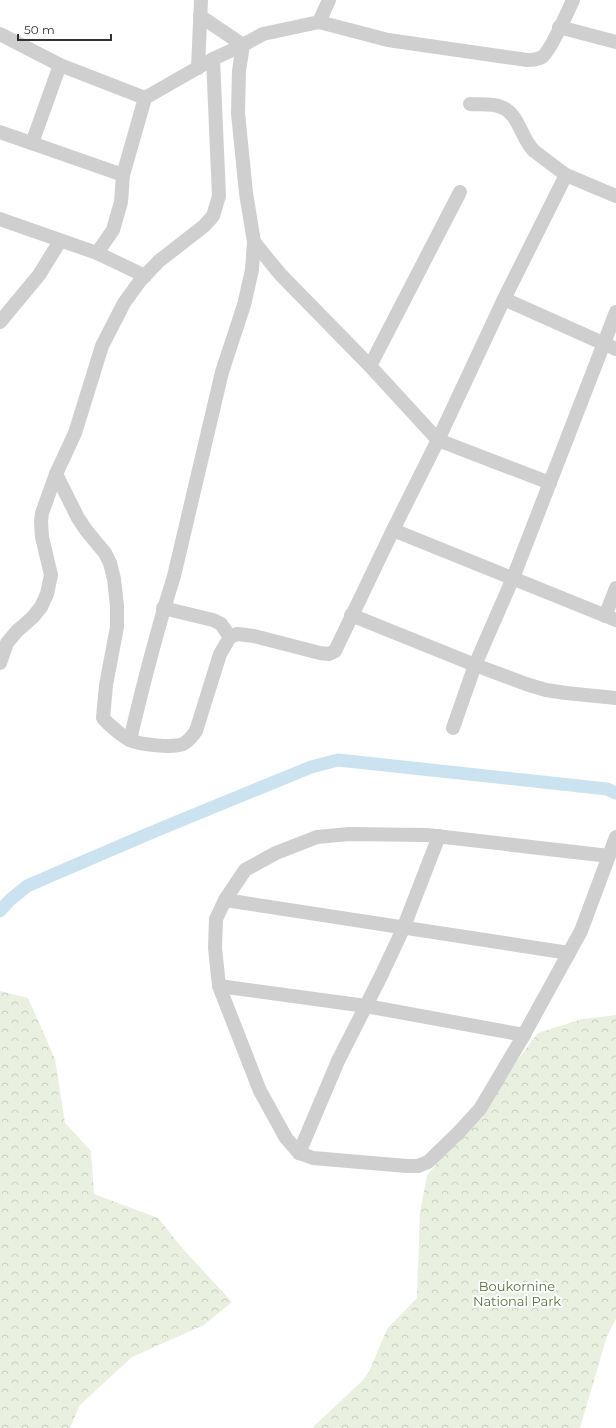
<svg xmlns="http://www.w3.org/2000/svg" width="616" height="1428" font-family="Montserrat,sans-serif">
	<defs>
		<pattern id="forest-crowns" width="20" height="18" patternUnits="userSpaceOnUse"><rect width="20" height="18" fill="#e9f0e0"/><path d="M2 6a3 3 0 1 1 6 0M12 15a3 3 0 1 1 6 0" fill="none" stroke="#c8cec1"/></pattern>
	</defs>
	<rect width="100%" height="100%" fill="#fff"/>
	<g fill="url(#forest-crowns)">
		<polygon points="0,991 28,998 55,1059 65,1123 91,1151 94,1194 158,1218 183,1249 232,1302 204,1325 132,1357 80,1405 70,1428 0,1428"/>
		<polygon points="616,1015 616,1319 607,1336 580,1428 313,1428 314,1426 362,1381 369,1372 387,1329 417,1298 420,1212 427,1176 450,1146 483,1117 505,1077 538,1033 582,1019"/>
	</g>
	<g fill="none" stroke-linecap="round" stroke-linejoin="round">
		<polyline stroke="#cbe3f0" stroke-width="13" points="0,911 10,900 27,886 50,876 155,831 311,767 338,760 607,789 616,793"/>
		<g stroke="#cfcfcf" stroke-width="14">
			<polyline points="319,22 329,0"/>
			<polyline points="559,27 616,42"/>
			<polyline points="0,34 60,65 145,98"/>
			<polyline points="198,68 201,0"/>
			<path d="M470,104C479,105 492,103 501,107C519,113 521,139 534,151L566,175L616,196"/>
			<polyline points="0,132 123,175"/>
			<polyline points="32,143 60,65"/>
			<polyline points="0,219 97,253 113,230 121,202 123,175 145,98 213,59 243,45 200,16"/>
			<polyline points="97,253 145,276"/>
			<polyline points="504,299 616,349"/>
			<polyline points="0,322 39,275 60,241"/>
			<polyline points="370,366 460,192"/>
			<path d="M56,474L78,518L86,530L105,553L110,563L114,579L117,606V627L106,685L103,718C108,724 123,737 130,740C140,745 173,748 183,744C189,741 192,736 196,731L220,654L230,637L237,634L254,636L320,653L329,654L335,651L393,530L438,440L504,299L566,175"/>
			<path d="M550,483L438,440L370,366L280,274L254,242L246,193L238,113L239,71L243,45L263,34L319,22L388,40L527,60C532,60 537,60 542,57C550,52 568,11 573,0"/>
			<polyline points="393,530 616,620"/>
			<polyline points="163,608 213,620 221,624 230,637"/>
			<polyline points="351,615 475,665 526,684 546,690 566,693 616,698"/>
			<polyline points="605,616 616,588"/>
			<polyline points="0,663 7,643 17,631 32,618 41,607 47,594 51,575 42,537 41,522 42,513 56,474 75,433 102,346 124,303 140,281 159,261 204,226 213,216 219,196 213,59"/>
			<polyline points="453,728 475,665 513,578 616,312"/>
			<path d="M130,740C143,685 157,630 174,576L222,372L244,305L252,270L254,242"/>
			<polyline points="609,856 427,835 349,834 317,837 276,853 245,870 225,900 216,919 215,948 219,986 260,1091 286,1138 299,1153 313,1158 407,1166 418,1166 428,1162 459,1132 480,1109 521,1040 581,931 616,837"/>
			<polyline points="225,900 569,953"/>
			<polyline points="219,986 366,1006 524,1035"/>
			<polyline points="299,1153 338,1061 381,976 403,929 439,836"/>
		</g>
	</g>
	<g text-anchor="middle" stroke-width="4" stroke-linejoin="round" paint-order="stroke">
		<g font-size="13" fill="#57733a" stroke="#fff">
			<text x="517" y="1291">Boukornine<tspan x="517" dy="15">National Park</tspan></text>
		</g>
	</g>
	<path d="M18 34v6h93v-6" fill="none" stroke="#323232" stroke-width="2"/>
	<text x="24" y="34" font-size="12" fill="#323232" stroke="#ffffff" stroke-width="3" paint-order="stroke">50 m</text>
</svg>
